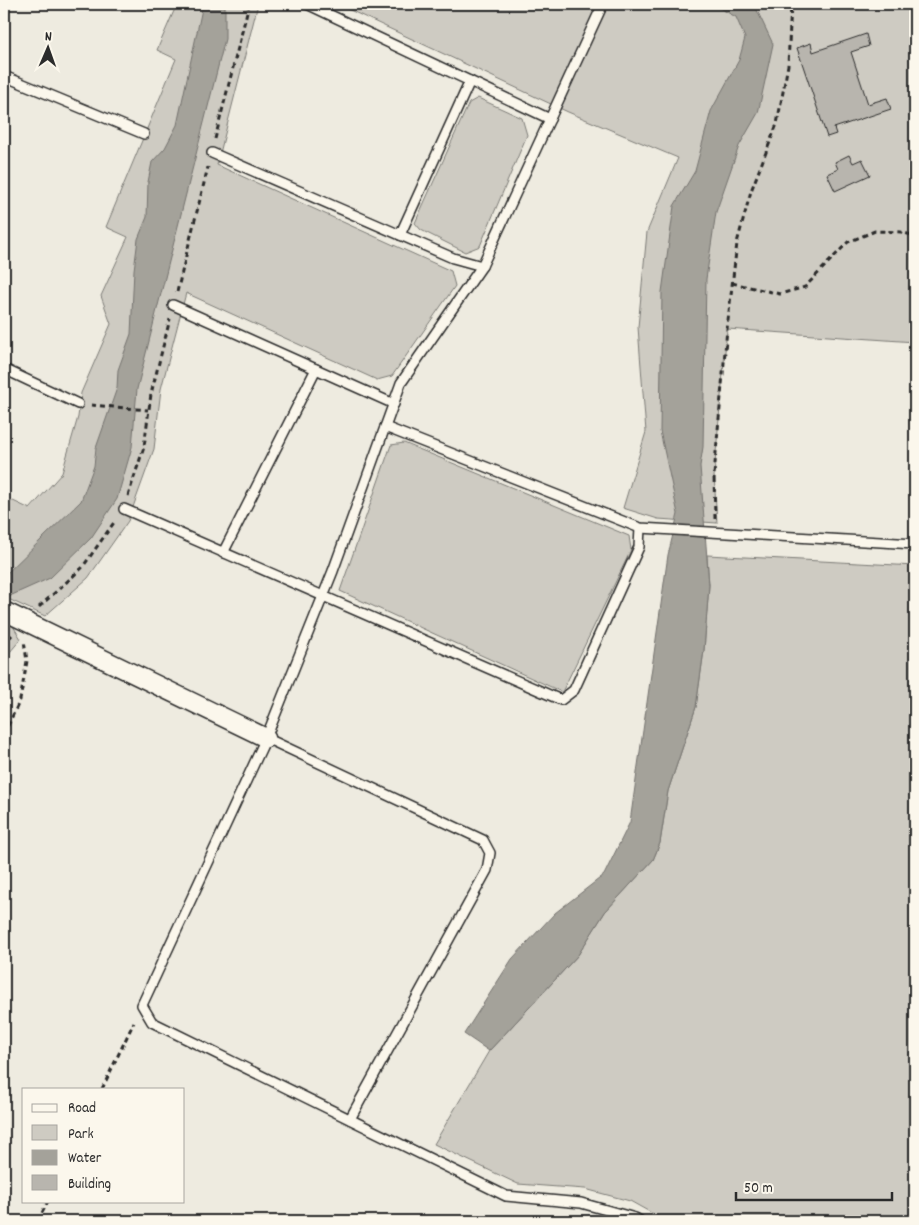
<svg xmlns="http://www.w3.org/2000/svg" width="919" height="1225" font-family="Dekko,sans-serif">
	<rect width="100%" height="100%" fill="#eeebe0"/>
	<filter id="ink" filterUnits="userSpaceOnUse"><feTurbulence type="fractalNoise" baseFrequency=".02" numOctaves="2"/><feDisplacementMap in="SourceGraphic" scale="10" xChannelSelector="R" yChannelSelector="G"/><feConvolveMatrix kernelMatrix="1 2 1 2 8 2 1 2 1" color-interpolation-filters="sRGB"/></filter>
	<g filter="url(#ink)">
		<g fill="#cecbc2" stroke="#7c7b76">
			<polygon points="177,4 258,4 217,165 451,271 455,286 392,376 377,380 186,293 161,389 154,449 128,521 88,578 45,616 4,597 4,514 11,500 30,509 62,473 78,417 81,393 111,324 101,296 128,237 106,227 176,59 157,50"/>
			<polygon points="337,4 915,4 915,342 727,329 714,475 717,523 658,519 623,508 646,432 638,327 647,232 678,158 568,112"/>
			<polygon points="478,98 522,118 527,135 480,246 465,252 421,230 415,223 469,103"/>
			<polygon points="404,443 629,536 631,550 562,692 340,591 391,445"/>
			<polygon points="707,555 915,566 915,1221 666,1221 630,1201 585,1189 518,1184 434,1144 489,1051 578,955 605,912 653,860 660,843 668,791 696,707 704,650 709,585"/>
			<polygon points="4,621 13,626 21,639 4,659"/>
		</g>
		<g fill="#a4a29a" stroke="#74726e">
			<polygon points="203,4 225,4 225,39 137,389 132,447 117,499 91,538 50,578 12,595 4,603 4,576 81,501 94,466 96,448 117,388 118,370 131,334 134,270 138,239 147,217 148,182 152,162 165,148 177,125"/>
			<polygon points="712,4 754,4 773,44 758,113 739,146 716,212 706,279 703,447 700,466 709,585 704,650 696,707 668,791 660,843 653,860 605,912 578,955 489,1051 464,1034 512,959 555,913 604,875 630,822 668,555 678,514 660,431 662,292 674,206 695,171 711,111 739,60 745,38 736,17"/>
		</g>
		<g fill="#b8b5ae" stroke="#2b2b2b">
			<polygon points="866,34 869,46 851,52 868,104 887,98 891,109 834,128 836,134 827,137 797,48 811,43 813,52"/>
			<polygon points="849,155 853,163 862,159 870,175 835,191 827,174 838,169 835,162"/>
		</g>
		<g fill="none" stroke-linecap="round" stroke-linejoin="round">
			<defs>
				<g id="service">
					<polyline points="307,4 550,119"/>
					<polyline points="603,4 482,266 401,383 333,571 266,738 142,1005 152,1022 506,1196 581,1203 635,1218 640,1221"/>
					<polyline points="4,76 144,134"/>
					<polyline points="212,153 453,258 482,266"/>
					<polyline points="400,235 470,81"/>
					<polyline points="173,305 394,404"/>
					<polyline points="4,369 78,404"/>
					<polyline points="385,427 640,528 915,544"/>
					<polyline points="124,509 561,700 574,690 639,547 640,528"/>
					<polyline points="223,553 316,369"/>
					<polyline points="266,738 483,840 490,853 487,870 350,1119"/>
				</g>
				<polyline id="minor" points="4,611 266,738"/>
			</defs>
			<use href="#service" stroke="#2b2b2b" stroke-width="12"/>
			<use href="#minor" stroke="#2b2b2b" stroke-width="21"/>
			<g stroke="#2b2b2b" stroke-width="3" stroke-dasharray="5 4" stroke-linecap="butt">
				<polyline points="215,139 249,4"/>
				<polyline points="732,283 780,294 805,287 848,242 875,231 901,232 915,236"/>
				<polyline points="177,292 208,167"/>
				<polyline points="91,405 148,410"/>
				<polyline points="128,496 144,447 151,394 170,319"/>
				<polyline points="715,519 714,475 727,329 737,243 751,191 777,124 788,65 791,4"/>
				<polyline points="39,607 82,568 115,521"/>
				<polyline points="4,644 12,635"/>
				<polyline points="4,734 20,700 27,661 24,641"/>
				<polyline points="102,1089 134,1022"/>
				<polyline points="38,1221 48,1201"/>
				<polyline points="553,1221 557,1215"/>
			</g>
			<use href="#service" stroke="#fbf7ec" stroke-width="9"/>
			<use href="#minor" stroke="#fbf7ec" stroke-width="18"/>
		</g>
	</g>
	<rect width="919" height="1225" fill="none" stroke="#fbf7ec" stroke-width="20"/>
	<rect x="10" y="10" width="899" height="1205" fill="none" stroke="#2b2b2b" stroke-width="2" filter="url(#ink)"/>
	<rect x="22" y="1088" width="162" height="115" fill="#fbf7ec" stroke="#a8a59f"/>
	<rect x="32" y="1104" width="25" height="8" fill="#fbf7ec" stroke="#a8a59f"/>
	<text x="68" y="1112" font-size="15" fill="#2b2b2b">Road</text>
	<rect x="32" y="1125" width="25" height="15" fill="#cecbc2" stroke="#a8a59f"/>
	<text x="68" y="1138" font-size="15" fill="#2b2b2b">Park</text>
	<rect x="32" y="1150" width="25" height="15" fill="#a4a29a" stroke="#a8a59f"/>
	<text x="68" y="1162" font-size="15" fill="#2b2b2b">Water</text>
	<rect x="32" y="1175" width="25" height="15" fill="#b8b5ae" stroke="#a8a59f"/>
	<text x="68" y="1188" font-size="15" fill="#2b2b2b">Building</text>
	<g transform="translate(48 48) rotate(2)" stroke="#fbf7ec" stroke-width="4" paint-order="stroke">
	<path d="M0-4L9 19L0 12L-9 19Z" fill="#2b2b2b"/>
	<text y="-8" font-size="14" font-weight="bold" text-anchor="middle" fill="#2b2b2b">N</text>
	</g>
	<path d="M736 1192v8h156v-8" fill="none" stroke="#2b2b2b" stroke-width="2.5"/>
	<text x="744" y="1192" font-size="15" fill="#2b2b2b" stroke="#fbf7ec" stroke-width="4" paint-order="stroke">50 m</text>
</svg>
